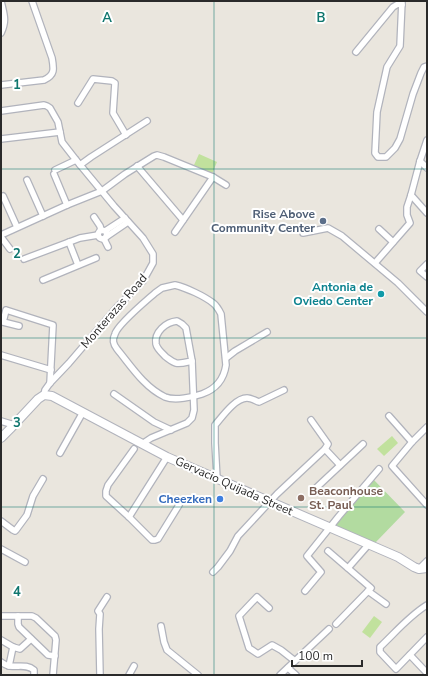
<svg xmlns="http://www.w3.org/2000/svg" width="428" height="676" font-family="'Nunito Sans',sans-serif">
	<rect width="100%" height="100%" fill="#eae6de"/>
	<polygon fill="#b2dba0" points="372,478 405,512 374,544 333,525"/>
	<g fill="#c1e19d">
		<polygon points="199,154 217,162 212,174 194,165"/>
		<polygon points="392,436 398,443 384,456 377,449"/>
		<polygon points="374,616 382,622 370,638 362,632"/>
	</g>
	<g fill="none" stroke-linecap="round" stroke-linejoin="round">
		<defs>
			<g id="street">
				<polyline points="402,1 400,46 387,67 377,112 375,153 378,157 386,157 395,148 400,139 413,94 421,73 424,67 427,66"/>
				<path d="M1,33C7,20 4,15 1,1"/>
				<polyline points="356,52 393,7 398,4 402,5"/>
				<path d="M1,85L44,80C55,75 54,69 52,58L32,1"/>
				<polyline points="78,103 93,79 112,81 115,83 113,113 126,135"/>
				<polyline points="1,111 44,105 47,106 50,108 58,122 62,142 76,160 114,206 143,238 153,254 153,263 143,281 117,307 69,363 50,383 45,390 44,395"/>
				<polyline points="1,139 60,132"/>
				<polyline points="420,161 427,168"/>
				<polyline points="80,165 91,157 147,121"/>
				<polyline points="137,166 183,220"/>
				<polyline points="55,170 76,160"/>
				<polyline points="54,174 67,205"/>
				<polyline points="27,180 43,216"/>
				<polyline points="411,195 427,213"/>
				<polyline points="3,196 17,227"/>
				<polyline points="94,217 100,226 101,230"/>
				<polyline points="379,229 393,242"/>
				<path d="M105,231L107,233L106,237L104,239C98,239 96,234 101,230L105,231L125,218"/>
				<polyline points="175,232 213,177"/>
				<polyline points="303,233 328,228 342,236 398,283 427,312"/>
				<polyline points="1,235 67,205 102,191 125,174 154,156 157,155 164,157 213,177 226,185"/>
				<polyline points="1,237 10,249"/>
				<polyline points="106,237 128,222"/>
				<polyline points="104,239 108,247"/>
				<polyline points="69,242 78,265"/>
				<polyline points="24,259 80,238 98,235"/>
				<polyline points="375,263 410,223 407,215 407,207 411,195 420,161 427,140"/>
				<polyline points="427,264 420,271 427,277"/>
				<polyline points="43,280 96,258"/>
				<path d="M175,285C187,288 204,296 213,303C217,306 219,310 221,314L226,365C224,379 216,389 202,394C193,397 175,401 165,397C144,387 131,366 117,349C113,344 112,340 115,334C118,324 146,301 155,293L162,288Z"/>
				<path d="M177,321L182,324L186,328L192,361C187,362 181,364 176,363C172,362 169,359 166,357C162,353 157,349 156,344C154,332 166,322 177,321Z"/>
				<polyline points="19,326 3,322 6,310 53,325 50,383"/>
				<polyline points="1,355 51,370"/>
				<polyline points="226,358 235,351 267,332"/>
				<polyline points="114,394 154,422 171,430"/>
				<polyline points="389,416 412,442"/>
				<polyline points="1,421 14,425"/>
				<polyline points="427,427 412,442 392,466 427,505"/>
				<polyline points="142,444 151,438 187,423 192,418 194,410 192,361"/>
				<polyline points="134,449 108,485 106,491 106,496 129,517 152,540 155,540 158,539 179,505"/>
				<polyline points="325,449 340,465"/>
				<polyline points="60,453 83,412"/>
				<path d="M217,479L215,443V425C222,417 235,398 247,398C251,398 256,401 259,402L284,390"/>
				<polyline points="316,488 363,444"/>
				<polyline points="129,517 167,457"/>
				<polyline points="1,521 13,530 15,531 16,530 27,515 33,496 43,479"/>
				<polyline points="1,549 25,562"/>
				<polyline points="328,551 371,588 336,624"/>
				<polyline points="348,568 369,544"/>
				<polyline points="419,569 427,561"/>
				<polyline points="213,572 218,567 230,551 238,536 277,494 325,449 328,444 311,420"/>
				<polyline points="305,591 321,572 307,556 339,516 379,469"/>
				<polyline points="368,591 386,604"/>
				<path d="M427,605C409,616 395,633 380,647V652L396,669L427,637"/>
				<polyline points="269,608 257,597 239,616 249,648 258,654 272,645 281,650 295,661"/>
				<polyline points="1,616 32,616 36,618 55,636 56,640 53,675"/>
				<polyline points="18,616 18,624 19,627 46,653 48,655 55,656"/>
				<polyline points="161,626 164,642 167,650 198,675"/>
				<polyline points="1,640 13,647 20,649 31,639"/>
				<polyline points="410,655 427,673"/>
				<path d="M1,662C4,664 7,666 10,666C19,667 27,664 34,670V675"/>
				<polyline points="9,666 13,647"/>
				<polyline points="288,668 296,675"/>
				<polyline points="100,675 99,629 100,614 98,611 107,597"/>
				<polyline points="129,675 134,666"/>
				<polyline points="280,675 329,629"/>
			</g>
			<polyline id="secondary" points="1,438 10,429 38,399 44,395 52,396 167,457 398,557 414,567 419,569 427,568"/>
		</defs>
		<use href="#street" stroke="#b1b3bc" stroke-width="8"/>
		<use href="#secondary" stroke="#b1b3bc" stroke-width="10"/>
		<use href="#street" stroke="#fff" stroke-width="5.5"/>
		<use href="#secondary" stroke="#fff" stroke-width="8"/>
	</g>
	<path fill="none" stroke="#0f766e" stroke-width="1" stroke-opacity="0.55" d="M214,1V675M1,169H427M1,338H427M1,507H427"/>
	<circle fill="#5c6f8a" stroke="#fff" stroke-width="1.5" cx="323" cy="221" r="4"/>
	<circle fill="#0f9aa8" stroke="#fff" stroke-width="1.5" cx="381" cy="294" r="4"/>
	<circle fill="#8d6e63" stroke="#fff" stroke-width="1.5" cx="301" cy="498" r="4"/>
	<circle fill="#3f7fe0" stroke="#fff" stroke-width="1.5" cx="220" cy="499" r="4"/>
	<g text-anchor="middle" stroke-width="4" stroke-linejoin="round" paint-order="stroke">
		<g font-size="12" font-weight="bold" fill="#4e5e75" stroke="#fff" text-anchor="end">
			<text x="315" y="218">Rise Above<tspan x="315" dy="14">Community Center</tspan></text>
		</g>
		<g font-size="12" font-weight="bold" fill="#0d838f" stroke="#fff" text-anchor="end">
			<text x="373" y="291">Antonia de<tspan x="373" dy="14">Oviedo Center</tspan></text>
		</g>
		<g font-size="12" fill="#2a2a2a" stroke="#fff">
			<text transform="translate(114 311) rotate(-49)" y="4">Monterazas Road</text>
			<text transform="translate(234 486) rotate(24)" y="4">Gervacio Quijada Street</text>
		</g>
		<g font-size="12" font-weight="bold" fill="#785e54" stroke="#fff" text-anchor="start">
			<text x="309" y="495">Beaconhouse<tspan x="309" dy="14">St. Paul</tspan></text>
		</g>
		<g font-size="12" font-weight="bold" fill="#366cbe" stroke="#fff" text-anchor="end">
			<text x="212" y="503">Cheezken</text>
		</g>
	</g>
	<g font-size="13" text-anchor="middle" font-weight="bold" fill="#0f766e" stroke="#fff" stroke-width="4" stroke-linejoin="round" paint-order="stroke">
		<text x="107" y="22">A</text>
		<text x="321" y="22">B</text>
		<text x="17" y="89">1</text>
		<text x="17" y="258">2</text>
		<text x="17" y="427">3</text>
		<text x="17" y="596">4</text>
	</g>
	<rect width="428" height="676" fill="none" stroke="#2a2a2a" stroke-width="4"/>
	<path d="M292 660v6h70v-6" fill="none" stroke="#2a2a2a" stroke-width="2"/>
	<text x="298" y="660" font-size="12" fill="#2a2a2a" stroke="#ffffff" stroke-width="3" paint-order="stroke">100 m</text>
</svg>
